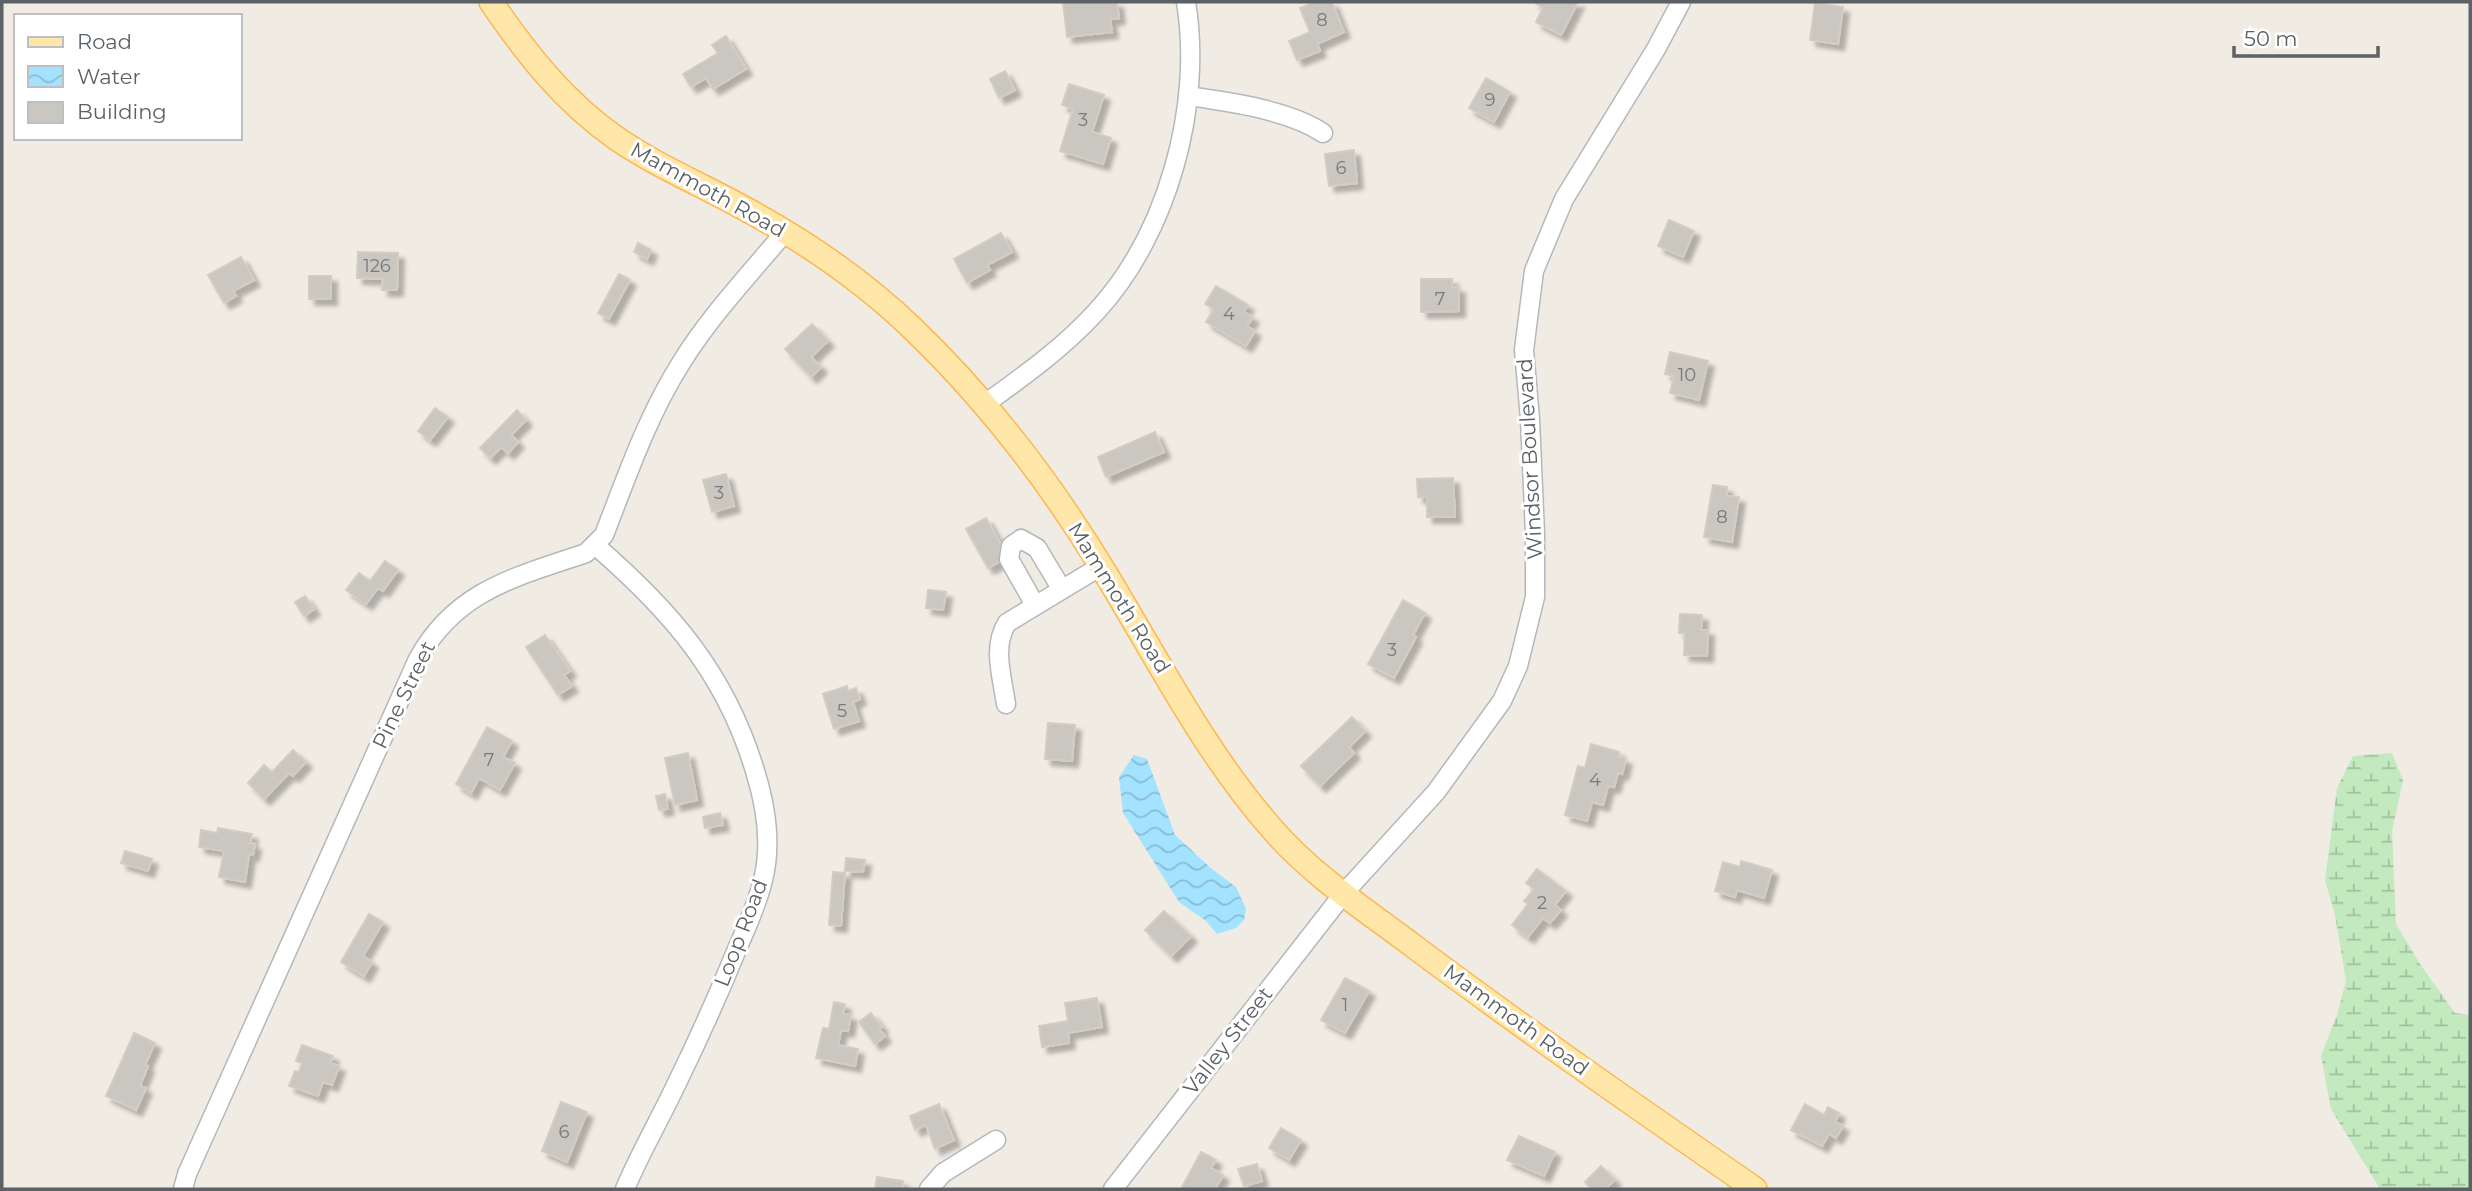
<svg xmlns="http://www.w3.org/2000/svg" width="2472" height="1191" font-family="Montserrat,sans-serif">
	<defs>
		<pattern id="wetland-marsh" width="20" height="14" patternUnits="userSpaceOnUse" patternTransform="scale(1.75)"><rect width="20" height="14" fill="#c3e9be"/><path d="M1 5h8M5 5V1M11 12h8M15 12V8" fill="none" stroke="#a1c09e"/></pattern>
		<pattern id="water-waves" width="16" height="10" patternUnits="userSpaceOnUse" patternTransform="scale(1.75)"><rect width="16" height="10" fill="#a4e3ff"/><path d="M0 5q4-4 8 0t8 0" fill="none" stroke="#89bbd2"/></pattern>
		<filter id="shadow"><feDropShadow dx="6" dy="6" stdDeviation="2" flood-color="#0004"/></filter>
	</defs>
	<rect width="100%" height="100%" fill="#f0ebe3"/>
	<polygon fill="url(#wetland-marsh)" points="2392,753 2403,780 2392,832 2396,924 2420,964 2455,1013 2470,1015 2470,1189 2380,1189 2331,1109 2321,1056 2337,1015 2346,981 2335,915 2325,880 2337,788 2353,756"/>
	<polygon fill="url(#water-waves)" points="1134,755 1147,759 1175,835 1212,869 1236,887 1246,909 1244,920 1236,928 1217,934 1206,921 1179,902 1123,813 1119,777"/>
	<g fill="#cac6c0" stroke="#d5ccc1" stroke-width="2" filter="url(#shadow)">
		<polygon points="1063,2 1117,2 1119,18 1110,19 1112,32 1067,37"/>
		<polygon points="1315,2 1332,2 1344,32 1317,44 1320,51 1297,60 1289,41 1310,32 1300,8"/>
		<polygon points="1534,2 1578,2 1561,35 1536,22 1543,8"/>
		<polygon points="1815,3 1843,7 1838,44 1810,40"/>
		<polygon points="726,36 746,69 713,89 706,78 691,87 683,74 718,53 712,45"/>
		<polygon points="1005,71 1015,90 999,98 990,79"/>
		<polygon points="1486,78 1510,92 1494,122 1469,108"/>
		<polygon points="1069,84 1104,95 1092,132 1111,138 1103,164 1060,151 1073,109 1062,105"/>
		<polygon points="1354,150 1357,183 1329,186 1325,154"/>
		<polygon points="1669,220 1694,231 1683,257 1658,246"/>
		<polygon points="1001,233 1012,252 987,265 990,270 967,283 954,259"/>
		<polygon points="638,243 651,250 647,259 634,252"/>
		<polygon points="358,252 398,253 397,290 382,290 383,279 357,278"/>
		<polygon points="241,257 254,280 233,291 236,296 224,303 208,275"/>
		<polygon points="619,274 630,280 609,319 598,313"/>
		<rect x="309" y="276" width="22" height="23"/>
		<polygon points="1421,279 1452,279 1452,287 1459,287 1459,311 1421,312"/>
		<polygon points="1216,286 1248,305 1243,312 1253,317 1247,326 1255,331 1246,346 1206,322 1214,309 1205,304"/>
		<polygon points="812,324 828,341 811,357 821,367 811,377 785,349"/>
		<polygon points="1670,352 1708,361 1699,400 1670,393 1674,376 1665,374"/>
		<polygon points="435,408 448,417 430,440 418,431"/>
		<polygon points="517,410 526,420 511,435 518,442 508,453 501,447 490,458 480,448"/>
		<polygon points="1155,432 1164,452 1106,477 1098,457"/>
		<polygon points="726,474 734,506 712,512 703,480"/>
		<polygon points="1453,478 1455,517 1427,517 1427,497 1418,497 1417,479"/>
		<polygon points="1713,485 1727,487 1726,496 1739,497 1732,542 1704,537"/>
		<polygon points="986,518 1008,557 988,568 966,529"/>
		<polygon points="385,561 398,570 383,591 378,588 366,604 346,590 359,573 370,581"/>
		<polygon points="928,590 946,592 943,610 926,608"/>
		<polygon points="305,596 314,609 304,616 295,602"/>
		<polygon points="1403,600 1425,613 1413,635 1416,637 1394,678 1368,664"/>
		<polygon points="1680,614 1702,615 1701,630 1708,630 1707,656 1684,655 1685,633 1679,633"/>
		<polygon points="545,635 570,671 564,675 572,686 558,695 526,647"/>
		<polygon points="847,686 848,691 856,688 860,699 853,702 859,721 834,729 823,694"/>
		<polygon points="1352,717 1365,731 1349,747 1354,753 1320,786 1301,766"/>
		<polygon points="1048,723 1075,725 1072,761 1045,759"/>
		<polygon points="487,727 512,741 503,757 515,763 500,790 479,778 471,793 456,784"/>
		<polygon points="1591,744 1619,752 1618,757 1626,759 1622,774 1618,773 1614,787 1608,786 1603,805 1592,802 1587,821 1565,815 1578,766 1585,768"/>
		<polygon points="293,750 306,762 293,776 289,773 264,799 248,783 264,765 272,772"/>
		<polygon points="688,753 697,800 675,805 665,758"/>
		<polygon points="665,794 668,809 659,810 656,796"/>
		<polygon points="720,813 723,825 705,828 703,817"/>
		<polygon points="218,828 252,834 250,843 255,844 253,855 249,854 245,882 219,877 224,851 199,847 201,830 217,833"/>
		<polygon points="125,851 152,859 148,871 121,863"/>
		<polygon points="846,858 865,860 863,872 845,871"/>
		<polygon points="1741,861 1772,870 1764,898 1737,890 1735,897 1715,891 1723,862 1740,867"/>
		<polygon points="1537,869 1566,891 1555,905 1561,910 1550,923 1543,918 1528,937 1512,925 1528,904 1524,901 1534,889 1526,883"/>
		<polygon points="833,872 845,873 841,926 829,925"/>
		<polygon points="1164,911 1191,936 1171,956 1145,930"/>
		<polygon points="369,914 383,922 363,956 372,962 364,976 341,962"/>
		<polygon points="1345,978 1369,991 1345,1033 1321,1020"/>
		<polygon points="1097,998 1102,1027 1068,1033 1069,1043 1042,1047 1039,1026 1068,1021 1065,1003"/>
		<polygon points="834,1002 845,1004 843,1014 851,1015 848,1031 841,1030 838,1045 858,1049 855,1066 816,1058 823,1028 829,1029"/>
		<polygon points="871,1013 882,1027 879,1029 885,1036 875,1044 859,1022"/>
		<polygon points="134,1033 155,1043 145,1065 148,1066 140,1086 146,1088 136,1110 106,1096"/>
		<polygon points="302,1045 333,1056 330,1063 339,1066 332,1085 323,1082 318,1096 289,1086 295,1071 299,1072 302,1063 296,1061"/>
		<polygon points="561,1102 587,1112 567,1162 542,1151"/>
		<polygon points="939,1104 954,1140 935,1149 926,1125 915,1130 910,1116"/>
		<polygon points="1805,1104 1824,1115 1828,1107 1839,1113 1835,1122 1843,1126 1836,1138 1829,1134 1822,1146 1791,1130"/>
		<polygon points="1281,1128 1301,1140 1289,1160 1269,1148"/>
		<polygon points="1519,1136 1555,1152 1544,1176 1507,1160"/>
		<polygon points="1201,1152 1216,1160 1211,1168 1223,1175 1215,1189 1181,1189"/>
		<polygon points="1257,1164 1262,1181 1244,1186 1238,1169"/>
		<polygon points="1601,1166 1615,1180 1605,1189 1591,1189 1585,1182"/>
		<polygon points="877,1177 903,1181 902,1189 875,1189"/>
	</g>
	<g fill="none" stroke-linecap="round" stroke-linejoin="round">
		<defs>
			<g id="minor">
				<path d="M1188,96C1229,102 1289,110 1323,133"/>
				<path d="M985,404C1025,375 1063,348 1096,312C1168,234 1203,105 1186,2"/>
				<path d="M596,546C671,611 726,674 755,771C766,806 772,844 763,880C757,906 745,930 735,954C717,998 697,1042 676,1085C660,1119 640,1153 625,1189"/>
				<polyline points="1035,605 1009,559 1011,546 1021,539 1037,548 1061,588"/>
				<path d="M1006,704C1002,676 992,647 1007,623L1101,566"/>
				<path d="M183,1189L187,1174L418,659C456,590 516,577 586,553L604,535C627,476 647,417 681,363C710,316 749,275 785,232"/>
				<polyline points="929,1189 943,1173 996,1140"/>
				<polyline points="1113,1189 1344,893 1436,792 1502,701 1518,666 1535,597 1535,534 1530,419 1524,350 1534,271 1564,199 1656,49 1681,2"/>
			</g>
			<path id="major" d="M491,2C526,53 564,102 616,138C655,165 698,183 740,206C802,239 862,280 912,328C987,400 1050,482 1104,571C1157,658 1205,753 1273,830C1313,876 1367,911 1416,948C1527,1031 1641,1110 1755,1189"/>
		</defs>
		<use href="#minor" stroke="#b4b8bc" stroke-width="21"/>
		<use href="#major" stroke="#feb74e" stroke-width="26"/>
		<use href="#minor" stroke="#fff" stroke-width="18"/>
		<use href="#major" stroke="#ffe6a9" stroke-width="23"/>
	</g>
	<g text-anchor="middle" stroke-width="6" stroke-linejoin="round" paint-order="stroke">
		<g font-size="18" fill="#777a7c">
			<text x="1322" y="26">8</text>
			<text x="1490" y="106">9</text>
			<text x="1083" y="126">3</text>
			<text x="1341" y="174">6</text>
			<text x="377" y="272">126</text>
			<text x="1440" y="305">7</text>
			<text x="1229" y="320">4</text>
			<text x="1687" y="381">10</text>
			<text x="719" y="499">3</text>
			<text x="1722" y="523">8</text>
			<text x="1392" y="656">3</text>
			<text x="842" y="717">5</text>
			<text x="489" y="766">7</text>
			<text x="1595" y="786">4</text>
			<text x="1542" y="909">2</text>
			<text x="1345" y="1011">1</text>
			<text x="564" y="1138">6</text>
		</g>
		<g font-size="21" fill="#5b6166" stroke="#fff">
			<text transform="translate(708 190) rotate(29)" y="7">Mammoth Road</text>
			<text transform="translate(1530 459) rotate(-93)" y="7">Windsor Boulevard</text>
			<text transform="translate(1119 598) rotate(58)" y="7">Mammoth Road</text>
			<text transform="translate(404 695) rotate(-64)" y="7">Pine Street</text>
			<text transform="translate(741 933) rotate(-69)" y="7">Loop Road</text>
			<text transform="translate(1516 1020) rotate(36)" y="7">Mammoth Road</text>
			<text transform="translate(1228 1041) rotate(-52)" y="7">Valley Street</text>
		</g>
	</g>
	<rect width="2472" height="1191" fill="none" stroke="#5b6166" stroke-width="7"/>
	<rect x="14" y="14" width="228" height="126" fill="#ffffff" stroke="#bdc0c2" stroke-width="2"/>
	<rect x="28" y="37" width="35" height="10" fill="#ffe6a9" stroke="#bdc0c2" stroke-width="2"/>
	<text x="77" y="49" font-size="21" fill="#5b6166">Road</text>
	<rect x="28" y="66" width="35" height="21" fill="url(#water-waves)" stroke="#bdc0c2" stroke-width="2"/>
	<text x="77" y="84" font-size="21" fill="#5b6166">Water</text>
	<rect x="28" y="102" width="35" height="21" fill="#cac6c0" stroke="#bdc0c2" stroke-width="2"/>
	<text x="77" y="119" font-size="21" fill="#5b6166">Building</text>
	<path d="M2234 46v10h144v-10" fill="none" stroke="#5b6166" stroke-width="3.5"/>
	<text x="2244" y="46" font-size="21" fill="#5b6166" stroke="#ffffff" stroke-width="5" paint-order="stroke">50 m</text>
</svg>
